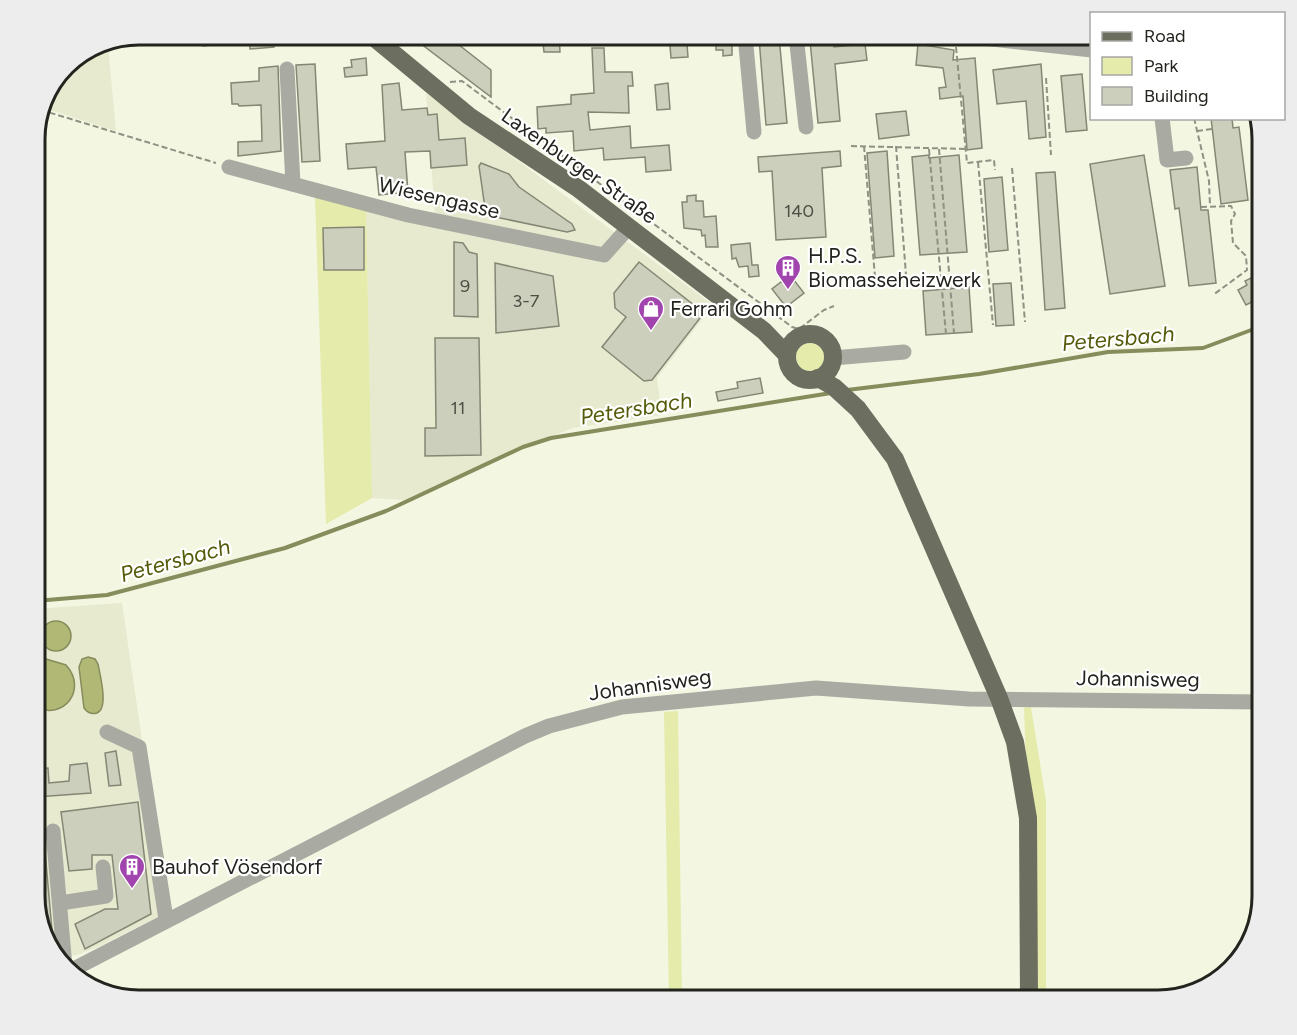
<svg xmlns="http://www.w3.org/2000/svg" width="1297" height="1035" font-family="Figtree,sans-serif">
	<rect width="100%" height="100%" fill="#f3f6e1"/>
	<g fill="#e7eacf">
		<polygon points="108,46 116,131 41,107 45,93 70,61"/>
		<polygon points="426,93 713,305 657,378 662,415 572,428 404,500 372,498 366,207 435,215"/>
		<polygon points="122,603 167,912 98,947 77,955 56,956 45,942 35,902 35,609"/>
	</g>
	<g fill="#e4ebab">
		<polygon points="315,197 366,207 372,498 326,524"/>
		<circle cx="810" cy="357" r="14"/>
		<polygon points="1030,701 1046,801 1046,1000 1035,1000 1024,708"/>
		<polygon points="678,711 682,1000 669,1000 664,712"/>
	</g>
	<g fill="#b1b875" stroke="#868c5b" stroke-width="1.5">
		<circle cx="56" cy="636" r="15"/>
		<path d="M88,657L95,659L98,664C100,675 109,708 97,713C91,715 87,712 84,708L79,667L82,659Z"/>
		<path d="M46,659L66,665C88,689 64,721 35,707V664Z"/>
	</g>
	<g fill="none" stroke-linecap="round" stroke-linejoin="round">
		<g stroke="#868c5b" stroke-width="4">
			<polyline points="847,390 979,374 1108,352 1203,348 1262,326"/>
			<polyline points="35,601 107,595 285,548 386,511 523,447 551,438 831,393"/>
		</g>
	</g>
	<g fill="#cccfbb" stroke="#848774" stroke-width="1.5">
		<polygon points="202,34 222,34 223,44 203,46"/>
		<polygon points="249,34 274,34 274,47 250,49"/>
		<polygon points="408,34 445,34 491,70 491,97"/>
		<polygon points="542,34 559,34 560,52 544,52"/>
		<polygon points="627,34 653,34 653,41 628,43"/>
		<polygon points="669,34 732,34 732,55 723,56 723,50 716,50 716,42 687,44 688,57 671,58"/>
		<polygon points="779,36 787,123 766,125 759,38"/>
		<polygon points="833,39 834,47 865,44 867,60 835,64 840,121 818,123 810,41"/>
		<polygon points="918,44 954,50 953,60 975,58 982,148 967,150 963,96 940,99 939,88 946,87 943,68 916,65"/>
		<polygon points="592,48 604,48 605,72 632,72 633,86 628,86 629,113 588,112 590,130 630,126 631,148 669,145 671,170 646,172 645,157 604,160 603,148 574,151 573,131 546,133 546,128 538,129 537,107 571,104 571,95 594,93"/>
		<polygon points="366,58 367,75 345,77 344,68 352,67 351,60"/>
		<polygon points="315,64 320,161 302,162 296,65"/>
		<polygon points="1041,64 1046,137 1029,139 1026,101 997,104 993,70"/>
		<polygon points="278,66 281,151 238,156 238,142 262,141 261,105 239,106 238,104 232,104 231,83 259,81 259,68"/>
		<polygon points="1082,74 1087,130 1066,132 1061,76"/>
		<polygon points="399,83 402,110 427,108 428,115 437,114 439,140 465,138 467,165 431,168 430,151 405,152 408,192 379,195 376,167 348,169 346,144 385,141 382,85"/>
		<polygon points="668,83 670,109 657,110 655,85"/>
		<polygon points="906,111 909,135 879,139 876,114"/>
		<polygon points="1211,118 1232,118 1233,128 1239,127 1248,200 1221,204"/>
		<polygon points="840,151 841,166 822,168 826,237 776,240 772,171 759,172 758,157"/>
		<polygon points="887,151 894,256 875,258 867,153"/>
		<polygon points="929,155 929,158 959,155 967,252 920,255 912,157"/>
		<polygon points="1144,155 1165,286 1110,294 1090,164"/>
		<polygon points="481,163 509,174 519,187 572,224 575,230 567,232 486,215 479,166"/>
		<polygon points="1197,167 1201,210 1208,210 1216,283 1189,286 1179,208 1175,209 1170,170"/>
		<polygon points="1055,172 1065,308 1045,310 1036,173"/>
		<polygon points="1002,177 1008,250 989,252 984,179"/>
		<polygon points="696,195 696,201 703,201 704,217 716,216 718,247 706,247 705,235 702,236 701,230 684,228 682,202 687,202 687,196"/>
		<polygon points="364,227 364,270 324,270 323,228"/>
		<polygon points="454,242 463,243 469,252 477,254 478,317 454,316"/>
		<polygon points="750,243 752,265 758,265 759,276 749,277 748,266 739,267 736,258 732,259 731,245"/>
		<polygon points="639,262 704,313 652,380 644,381 602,347 626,317 615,308 614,293"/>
		<polygon points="495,263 553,276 559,326 496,333"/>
		<polygon points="1263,272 1263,296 1246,305 1238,290 1247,285 1245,281"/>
		<polygon points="790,275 804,293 786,307 772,289"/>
		<polygon points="1011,283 1014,325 996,326 993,284"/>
		<polygon points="969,287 972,332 926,335 923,291"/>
		<polygon points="435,338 479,338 481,455 425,456 425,428 436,428"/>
		<polygon points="760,378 763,393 718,401 716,392 738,388 737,382"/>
		<polygon points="116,751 121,785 109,786 105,753"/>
		<polygon points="87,763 91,793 36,797 35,769 48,768 49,783 69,781 70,765"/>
		<polygon points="138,802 151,914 85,949 75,924 105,909 118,909 112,855 92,855 92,869 69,871 61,812"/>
		<polygon points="45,851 54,953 45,942 35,902 35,852"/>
	</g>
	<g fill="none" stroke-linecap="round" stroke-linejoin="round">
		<g stroke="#8f9183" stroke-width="2" stroke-dasharray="6 3" stroke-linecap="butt">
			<polyline points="956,47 967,163 994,160 995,170"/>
			<polyline points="1046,78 1051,155"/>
			<polyline points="450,82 462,81 792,327 799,329 824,310 834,306"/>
			<polyline points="41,110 216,163"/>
			<polyline points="1194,118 1209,181 1210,206"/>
			<polyline points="1197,131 1212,129"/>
			<polyline points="851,146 965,149"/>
			<polyline points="864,146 875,277"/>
			<polyline points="896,146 906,275"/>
			<polyline points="929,149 946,334"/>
			<polyline points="939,149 954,333"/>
			<polyline points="978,162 993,325"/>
			<polyline points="1012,168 1025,322"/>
			<polyline points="1201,207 1231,206 1235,214 1231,221 1233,243 1246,256 1247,270 1213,295"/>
		</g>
		<g stroke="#a9aaa2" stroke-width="15">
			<polyline points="745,35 754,132"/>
			<polyline points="796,35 806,127"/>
			<polyline points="956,35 1092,50"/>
			<polyline points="287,69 293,184"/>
			<polyline points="1162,118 1167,160 1186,158"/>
			<polyline points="229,167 408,215 604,255 629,227"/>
			<polyline points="833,358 904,352"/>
			<polyline points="107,732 139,747 166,919"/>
			<polyline points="53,831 65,967"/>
			<polyline points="60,903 106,896 103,867"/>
			<polyline points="68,972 525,736 549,726 622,707 816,688 969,699 1262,702"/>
		</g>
		<g stroke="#6c6e5f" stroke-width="18">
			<polyline points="371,35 469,116 579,189 764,331 787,355"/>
			<circle cx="810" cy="357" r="23"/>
			<polyline points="818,378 834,387 858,409 895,459 999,698 1015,742 1028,818 1029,1000"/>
		</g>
	</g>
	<defs>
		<symbol id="building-pin" viewBox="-11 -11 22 30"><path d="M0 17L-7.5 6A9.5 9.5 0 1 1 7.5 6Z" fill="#a244ad" stroke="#fff"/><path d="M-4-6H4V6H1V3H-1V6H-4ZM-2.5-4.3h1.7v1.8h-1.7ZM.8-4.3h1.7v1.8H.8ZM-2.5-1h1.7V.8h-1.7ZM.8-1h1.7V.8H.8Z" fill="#fff"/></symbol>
		<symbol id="shop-pin" viewBox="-11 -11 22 30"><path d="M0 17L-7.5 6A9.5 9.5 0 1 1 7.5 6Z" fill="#a244ad" stroke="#fff"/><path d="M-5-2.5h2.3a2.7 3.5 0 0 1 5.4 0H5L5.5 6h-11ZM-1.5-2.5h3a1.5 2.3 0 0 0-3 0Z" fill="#fff"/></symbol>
	</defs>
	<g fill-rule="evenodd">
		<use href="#building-pin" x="773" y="253" width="30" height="40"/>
		<use href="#shop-pin" x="636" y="294" width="30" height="40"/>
		<use href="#building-pin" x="117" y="852" width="30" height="40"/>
	</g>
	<g text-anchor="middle" stroke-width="4.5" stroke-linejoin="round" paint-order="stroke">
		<g font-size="18" fill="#4d4f44">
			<text x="799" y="217">140</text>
			<text x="465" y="292">9</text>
			<text x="526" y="307">3-7</text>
			<text x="458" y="414">11</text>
		</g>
		<g font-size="21" fill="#23241d" stroke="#fff">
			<text transform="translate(579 166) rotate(35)" y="7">Laxenburger Straße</text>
			<text transform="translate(439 198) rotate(13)" y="7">Wiesengasse</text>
			<text transform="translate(1138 679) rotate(1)" y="7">Johannisweg</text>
			<text transform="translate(650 685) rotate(-8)" y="7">Johannisweg</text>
		</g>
		<g font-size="21" fill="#23241d" stroke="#fff" text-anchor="start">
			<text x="808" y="263">H.P.S.<tspan x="808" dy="24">Biomasseheizwerk</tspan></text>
			<text x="670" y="316">Ferrari Gohm</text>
			<text x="152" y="874">Bauhof Vösendorf</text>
		</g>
		<g font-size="22" font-style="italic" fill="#555a09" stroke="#fff">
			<text transform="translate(1118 338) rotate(-5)" y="8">Petersbach</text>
			<text transform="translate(636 408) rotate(-9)" y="8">Petersbach</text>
			<text transform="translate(175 560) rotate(-15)" y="8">Petersbach</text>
		</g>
	</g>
	<path d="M0 0H1297V1035H0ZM139 45H1158A94 94 0 0 1 1252 139V896A94 94 0 0 1 1158 990H139A94 94 0 0 1 45 896V139A94 94 0 0 1 139 45Z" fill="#ededed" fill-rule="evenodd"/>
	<path fill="none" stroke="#23241d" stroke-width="3" d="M139 45H1158A94 94 0 0 1 1252 139V896A94 94 0 0 1 1158 990H139A94 94 0 0 1 45 896V139A94 94 0 0 1 139 45Z"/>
	<rect x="1090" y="12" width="195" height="108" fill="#ffffff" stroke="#a7a7a5" stroke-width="1.5"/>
	<rect x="1102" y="32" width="30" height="9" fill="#6c6e5f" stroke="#a7a7a5" stroke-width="1.5"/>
	<text x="1144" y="42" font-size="18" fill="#23241d">Road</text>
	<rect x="1102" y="57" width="30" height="18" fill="#e4ebab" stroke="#a7a7a5" stroke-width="1.5"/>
	<text x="1144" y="72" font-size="18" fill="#23241d">Park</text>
	<rect x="1102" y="87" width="30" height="18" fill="#cccfbb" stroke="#a7a7a5" stroke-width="1.5"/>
	<text x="1144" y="102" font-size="18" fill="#23241d">Building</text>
</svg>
